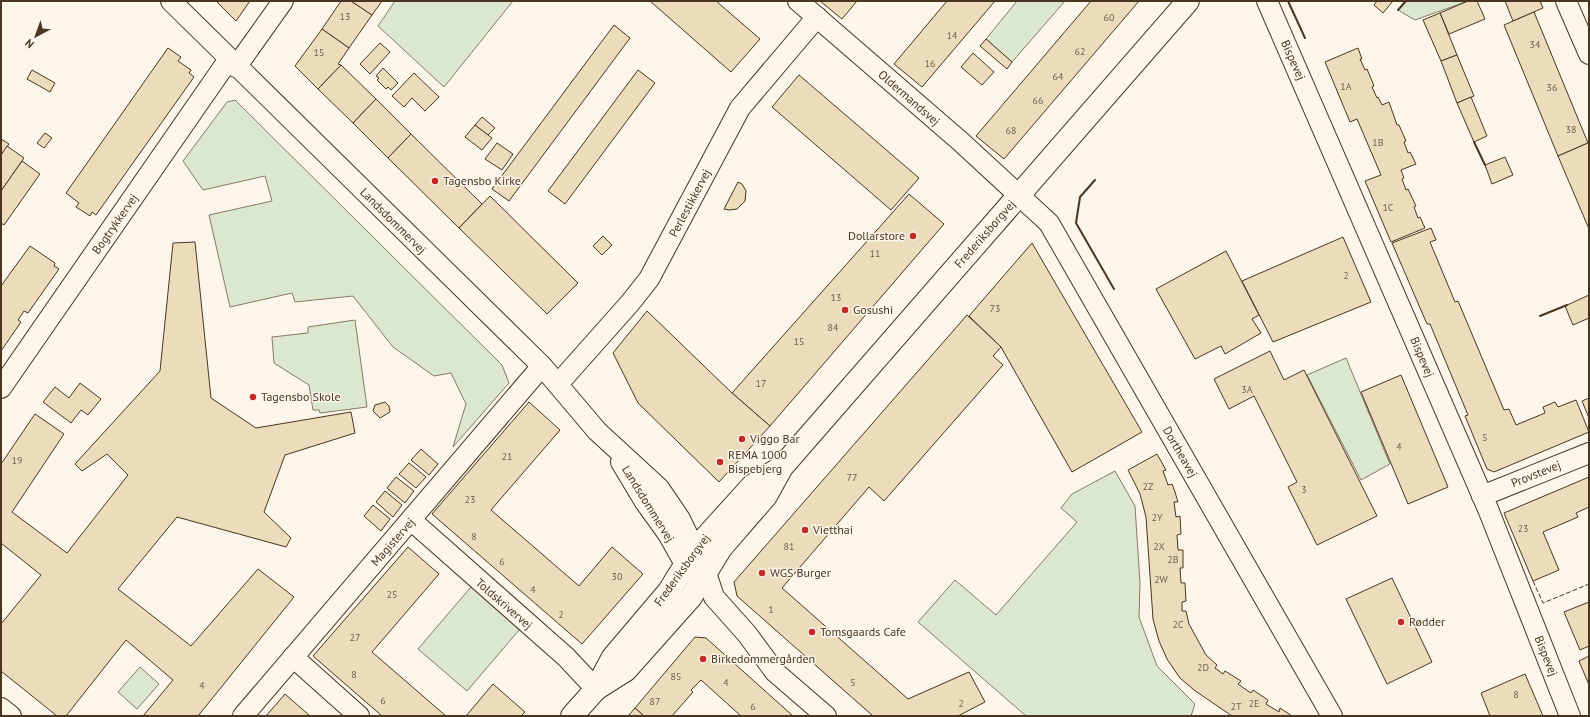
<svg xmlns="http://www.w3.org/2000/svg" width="1590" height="717" font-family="'PT Sans',sans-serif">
	<rect width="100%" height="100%" fill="#fbf6e9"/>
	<g fill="#dce7d0" stroke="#887966">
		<polygon points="395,1 513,1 444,87 378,26"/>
		<polygon points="1017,1 1065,1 1012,62 986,39"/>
		<polygon points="1406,1 1468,1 1415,20 1398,10"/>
		<polygon points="235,100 502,365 509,383 453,447 466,404 451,373 434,376 393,347 353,296 295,302 292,293 230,307 209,215 272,201 265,176 203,190 183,161 227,102"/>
		<polygon points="355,320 367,407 320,413 319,410 313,410 309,385 274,363 272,337 308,333 308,327"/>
		<polygon points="1346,358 1390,464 1361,480 1307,375"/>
		<polygon points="1115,471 1135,506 1140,583 1139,617 1157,666 1195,704 1191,716 1026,716 918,622 955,580 996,615 1077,522 1061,508 1072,494"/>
		<polygon points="471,587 520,629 467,691 418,649"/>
		<polygon points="140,667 159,684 137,709 118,692"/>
	</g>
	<g fill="#ecdcbc" stroke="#4a3520">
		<polygon points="216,1 250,1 236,21"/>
		<polygon points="341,1 351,1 372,15 349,48 322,29"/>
		<polygon points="351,1 382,1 372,15"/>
		<polygon points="650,1 716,1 760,39 731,72"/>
		<polygon points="820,1 857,1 842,19"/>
		<polygon points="947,1 995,1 922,87 894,64"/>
		<polygon points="1091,1 1139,1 1004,159 976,136"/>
		<polygon points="1377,1 1393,1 1383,13 1374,5"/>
		<polygon points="1468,1 1477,1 1485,19 1449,34 1440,13"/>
		<polygon points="1505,1 1540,1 1543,8 1513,21"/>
		<polygon points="1534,12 1588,143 1558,156 1504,25"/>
		<polygon points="1440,13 1457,55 1441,61 1423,20"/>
		<polygon points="614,25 630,38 509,201 492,189"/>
		<polygon points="322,29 349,48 338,64 341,65 318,89 295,66"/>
		<polygon points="986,39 1012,62 1007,69 980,46"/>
		<polygon points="380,43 390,52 370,74 360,64"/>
		<polygon points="168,48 181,57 178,61 191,70 189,73 194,77 96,215 92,212 90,216 76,207 79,203 66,193"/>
		<polygon points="1358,48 1362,59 1360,59 1365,70 1367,69 1374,86 1372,87 1377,98 1378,97 1382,105 1389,102 1397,125 1399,125 1406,141 1404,142 1408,153 1410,152 1416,164 1401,170 1404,178 1402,179 1406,190 1408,189 1416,206 1414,207 1418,218 1420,217 1425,228 1391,242 1365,181 1381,175 1357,119 1350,122 1325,62"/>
		<polygon points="973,53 994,72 982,85 961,67"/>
		<polygon points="1457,55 1474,96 1457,103 1441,61"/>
		<polygon points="341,65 376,99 353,123 318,89"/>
		<polygon points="383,68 398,83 391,90 388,87 386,89 377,80 379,78 376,76"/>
		<polygon points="32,70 55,83 50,92 27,79"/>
		<polygon points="638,70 655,83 565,204 548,191"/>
		<polygon points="414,73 439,97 425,111 412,98 404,107 392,96"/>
		<polygon points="799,75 919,178 891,210 772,107"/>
		<polygon points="1471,97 1487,136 1474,142 1457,103"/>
		<polygon points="376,99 411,134 388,158 353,123"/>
		<polygon points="482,117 495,128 488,135 475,125"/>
		<polygon points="475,125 492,138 482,150 465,137"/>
		<polygon points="45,133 52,138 44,148 37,143"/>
		<polygon points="411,134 482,204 459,228 388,158"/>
		<polygon points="1,139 9,144 1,155"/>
		<polygon points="497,143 513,154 502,170 485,159"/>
		<polygon points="1588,143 1589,146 1589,229 1558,156"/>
		<polygon points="7,146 24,158 1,191 1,155"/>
		<polygon points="1505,157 1513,175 1492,184 1485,165"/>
		<polygon points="22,161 40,174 4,225 1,223 1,191"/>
		<polygon points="738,182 742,184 746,191 745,201 737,209 729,210 724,209"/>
		<polygon points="909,194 944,224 770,426 732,393"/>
		<polygon points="490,196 578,283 547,314 459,228"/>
		<polygon points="1431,228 1436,240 1430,242 1455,302 1458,301 1504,410 1509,409 1516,425 1545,413 1543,407 1555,402 1558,407 1576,400 1589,432 1494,472 1487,469 1465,416 1468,415 1430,324 1427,324 1392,243"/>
		<polygon points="603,236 612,245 602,255 593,246"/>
		<polygon points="1343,237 1371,302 1273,342 1242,281"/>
		<polygon points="195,242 211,398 256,428 351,412 355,433 285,455 264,512 291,538 286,547 177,517 118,589 191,646 258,569 294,597 198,716 143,716 173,680 126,640 66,716 57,716 1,671 1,624 41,575 1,543 1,464 35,414 64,434 12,512 67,553 128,475 107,454 82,471 75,464 160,371 173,243"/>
		<polygon points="1032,243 1142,432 1072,472 1001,347 969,316"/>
		<polygon points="30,246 55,263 54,266 59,269 28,313 24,311 18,320 21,322 1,351 1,286"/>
		<polygon points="1226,251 1259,315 1252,319 1261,333 1225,354 1221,346 1195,359 1156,289"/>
		<polygon points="1589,295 1589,318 1573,325 1565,306"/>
		<polygon points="647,311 732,393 770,426 719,482 638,403 613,353"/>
		<polygon points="967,315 1001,347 993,356 1003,365 884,501 869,487 782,588 908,699 969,672 985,702 958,716 873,716 737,596 734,582"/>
		<polygon points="1270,351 1284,380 1304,370 1377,516 1317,545 1288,487 1297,482 1254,396 1229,409 1214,379"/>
		<polygon points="1401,375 1448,487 1408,504 1361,392"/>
		<polygon points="80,383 101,399 88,415 81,410 71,423 43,402 55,387 69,398"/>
		<polygon points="1589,398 1589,418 1582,401"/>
		<polygon points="385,402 389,406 390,412 380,418 373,411 375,405"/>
		<polygon points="529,402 560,430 491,510 579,586 612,547 643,574 582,644 432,514"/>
		<polygon points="421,449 438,464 429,475 411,460"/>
		<polygon points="1157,454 1166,470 1163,471 1168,485 1172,484 1175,492 1178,502 1174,502 1176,517 1180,516 1181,534 1177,535 1178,550 1183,550 1183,568 1180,568 1181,583 1185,583 1186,601 1182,602 1182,611 1186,611 1189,624 1206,655 1217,665 1215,668 1223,674 1225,671 1241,681 1238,684 1251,693 1253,690 1268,700 1266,704 1279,712 1280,708 1292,716 1232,716 1194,690 1180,678 1167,659 1159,641 1153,619 1146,517 1140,494 1128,470"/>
		<polygon points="409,463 426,477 416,488 399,474"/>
		<polygon points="396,477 414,491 405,503 387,488"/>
		<polygon points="1589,477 1589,507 1576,513 1578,517 1543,532 1559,570 1533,581 1504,513"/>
		<polygon points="385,491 402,505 393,517 376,502"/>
		<polygon points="373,505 390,519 381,531 364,516"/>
		<polygon points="408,547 439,574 372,652 446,716 382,716 313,656"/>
		<polygon points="1392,578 1432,662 1387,684 1346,599"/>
		<polygon points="1589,602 1589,646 1580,650 1564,612"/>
		<polygon points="695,637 706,638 793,716 741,716 701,680 691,690 693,692 672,716 644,716 635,708"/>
		<polygon points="1589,656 1589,685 1579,661"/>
		<polygon points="1525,674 1543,716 1490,716 1481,693"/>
		<polygon points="493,684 525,712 521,716 466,716"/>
		<polygon points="285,694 310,716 266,716"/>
		<polygon points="635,708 644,716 628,716"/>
	</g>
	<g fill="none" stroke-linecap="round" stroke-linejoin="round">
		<defs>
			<g id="street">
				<polyline points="171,1 542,366 597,431 659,488 680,519 706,573 714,597 747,634 775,672 826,716"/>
				<polyline points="798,1 960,141 1049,223 1332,716"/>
				<polyline points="1267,1 1488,509 1570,716"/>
				<polyline points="1566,1 1589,54"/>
				<polyline points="236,67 283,1"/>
				<polyline points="558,384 630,303 649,279 740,108 817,17"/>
				<polyline points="1,388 229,59"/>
				<polyline points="621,462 645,502 668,534 689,571 695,576"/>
				<polyline points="1482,496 1589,453"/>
				<polyline points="411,520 566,657 596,689"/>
				<polyline points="293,657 359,716"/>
				<polyline points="1,708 11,716"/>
				<polyline points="243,716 542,366"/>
			</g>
			<g id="secondary">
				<polyline points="596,689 626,670 691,597 721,548 766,496 782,467 1188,1"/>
				<polyline points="572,716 596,689 613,657 669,591 695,549 753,485 780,468"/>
			</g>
		</defs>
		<use href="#street" stroke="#4a3520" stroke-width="22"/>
		<use href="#secondary" stroke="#4a3520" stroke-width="24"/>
		<use href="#street" stroke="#fbf6e9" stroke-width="20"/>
		<use href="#secondary" stroke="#fbf6e9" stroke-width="22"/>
		<polyline stroke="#4a3520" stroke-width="1" stroke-dasharray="5 2" stroke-linecap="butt" points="1533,581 1543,603 1589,584"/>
		<g stroke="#4a3520" stroke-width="2">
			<polyline points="1288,1 1305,38"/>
			<polyline points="1398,10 1406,1"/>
			<polyline points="1474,142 1485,165"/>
			<polyline points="1095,180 1080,197 1076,223 1114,289"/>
			<polyline points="1540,316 1567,305"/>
		</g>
	</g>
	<g fill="#c62828" stroke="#fbf6e9" stroke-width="1.5">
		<circle cx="435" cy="181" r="4"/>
		<circle cx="913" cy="236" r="4"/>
		<circle cx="845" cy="310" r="4"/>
		<circle cx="253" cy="397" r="4"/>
		<circle cx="742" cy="439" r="4"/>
		<circle cx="720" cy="462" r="4"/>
		<circle cx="805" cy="530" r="4"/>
		<circle cx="762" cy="573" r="4"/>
		<circle cx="1401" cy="622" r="4"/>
		<circle cx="812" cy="632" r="4"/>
		<circle cx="703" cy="659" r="4"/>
	</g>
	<g text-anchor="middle" stroke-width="3" stroke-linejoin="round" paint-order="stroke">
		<g font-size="10" fill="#725f47">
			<text x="345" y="20">13</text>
			<text x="1109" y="21">60</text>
			<text x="952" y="39">14</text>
			<text x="1535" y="48">34</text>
			<text x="1080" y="55">62</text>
			<text x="319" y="56">15</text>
			<text x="930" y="67">16</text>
			<text x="1058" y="80">64</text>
			<text x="1346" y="90">1A</text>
			<text x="1552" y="91">36</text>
			<text x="1038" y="104">66</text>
			<text x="1571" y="133">38</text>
			<text x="1011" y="134">68</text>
			<text x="1378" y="146">1B</text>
			<text x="1388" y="211">1C</text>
			<text x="875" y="257">11</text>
			<text x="1346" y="279">2</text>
			<text x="836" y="301">13</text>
			<text x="995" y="312">73</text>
			<text x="833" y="331">84</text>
			<text x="799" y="345">15</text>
			<text x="761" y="387">17</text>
			<text x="1247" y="393">3A</text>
			<text x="1485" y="441">5</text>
			<text x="1399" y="450">4</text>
			<text x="507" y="460">21</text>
			<text x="17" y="464">19</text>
			<text x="852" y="481">77</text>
			<text x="1148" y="490">2Z</text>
			<text x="1304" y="493">3</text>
			<text x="470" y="503">23</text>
			<text x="1157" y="521">2Y</text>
			<text x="1523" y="532">23</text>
			<text x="474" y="540">8</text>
			<text x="789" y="550">81</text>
			<text x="1159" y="550">2X</text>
			<text x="1173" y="563">2B</text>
			<text x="502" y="565">6</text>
			<text x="617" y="580">30</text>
			<text x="1161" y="583">2W</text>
			<text x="533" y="593">4</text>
			<text x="392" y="598">25</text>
			<text x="771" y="613">1</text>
			<text x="561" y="618">2</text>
			<text x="1178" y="628">2C</text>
			<text x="355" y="641">27</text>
			<text x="1203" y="671">2D</text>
			<text x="354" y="678">8</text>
			<text x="676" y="680">85</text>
			<text x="726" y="686">4</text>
			<text x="853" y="686">5</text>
			<text x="202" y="689">4</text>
			<text x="1516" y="698">8</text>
			<text x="383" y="704">6</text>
			<text x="655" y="705">87</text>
			<text x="961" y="707">2</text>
			<text x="1254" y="707">2E</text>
			<text x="753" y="710">6</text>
			<text x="1236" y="710">2T</text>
		</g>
		<g font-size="12" fill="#4a3520" stroke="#fbf6e9">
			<text transform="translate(1293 60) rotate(66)" y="4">Bispevej</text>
			<text transform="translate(909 98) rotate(41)" y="4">Oldermandsvej</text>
			<text transform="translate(690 203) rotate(-62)" y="4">Perlestikkervej</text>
			<text transform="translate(393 221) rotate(45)" y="4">Landsdommervej</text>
			<text transform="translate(115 224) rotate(-55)" y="4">Bogtrykkervej</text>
			<text transform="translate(985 234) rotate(-49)" y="4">Frederiksborgvej</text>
			<text transform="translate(1422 357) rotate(67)" y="4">Bispevej</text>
			<text transform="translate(1180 452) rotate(60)" y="4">Dortheavej</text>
			<text transform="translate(1536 474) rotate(-22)" y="4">Provstevej</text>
			<text transform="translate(648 504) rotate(58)" y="4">Landsdommervej</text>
			<text transform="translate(393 542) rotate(-49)" y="4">Magistervej</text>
			<text transform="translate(682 570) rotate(-54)" y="4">Frederiksborgvej</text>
			<text transform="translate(504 604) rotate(41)" y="4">Toldskrivervej</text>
			<text transform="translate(1546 656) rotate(68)" y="4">Bispevej</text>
		</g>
		<g font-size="12" fill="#4a3520" stroke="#fbf6e9" text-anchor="start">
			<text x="443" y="185">Tagensbo Kirke</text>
			<text x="905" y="240" text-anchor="end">Dollarstore</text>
			<text x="853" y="314">Gosushi</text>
			<text x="261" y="401">Tagensbo Skole</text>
			<text x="750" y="443">Viggo Bar</text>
			<text x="728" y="459">REMA 1000<tspan x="728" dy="14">Bispebjerg</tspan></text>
			<text x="813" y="534">Vietthai</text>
			<text x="770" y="577">WGS Burger</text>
			<text x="1409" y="626">Rødder</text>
			<text x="820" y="636">Tomsgaards Cafe</text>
			<text x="711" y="663">Birkedommergården</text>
		</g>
	</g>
	<rect width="1590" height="717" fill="none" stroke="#4a3520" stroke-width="4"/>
	<g transform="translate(36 36) rotate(221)" stroke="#fbf6e9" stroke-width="3" paint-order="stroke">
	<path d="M0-3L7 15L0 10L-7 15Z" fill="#4a3520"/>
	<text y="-6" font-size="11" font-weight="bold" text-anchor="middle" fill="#4a3520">N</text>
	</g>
</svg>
